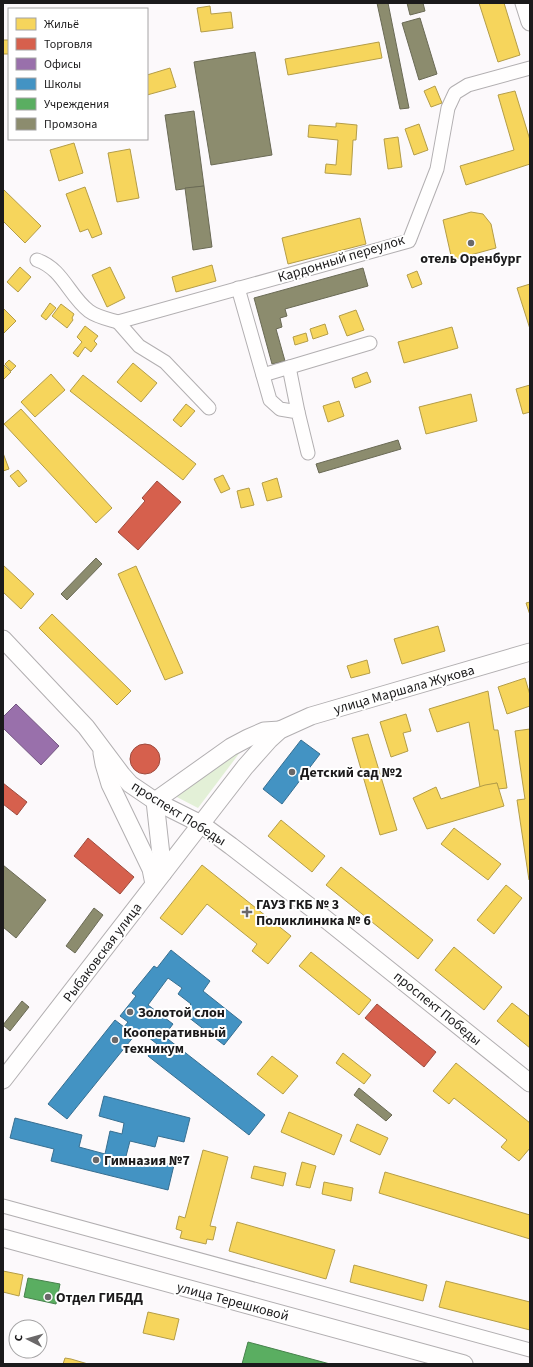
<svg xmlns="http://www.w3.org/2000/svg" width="533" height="1367" font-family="'Source Sans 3',sans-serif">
	<rect width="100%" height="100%" fill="#fcf9fb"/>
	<polygon fill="#e3f0d7" points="244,747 198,808 173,795"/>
	<g fill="#f6d55c" stroke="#b49d48">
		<polygon points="479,3 504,3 520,55 498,62"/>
		<polygon points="210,6 211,14 231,12 233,28 201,32 197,8"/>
		<rect x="3" y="40" width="6" height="14"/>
		<polygon points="379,42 382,58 288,75 285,59"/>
		<polygon points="170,68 176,87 147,95 147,75"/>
		<polygon points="435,86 442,103 431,107 424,91"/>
		<polygon points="515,91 530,140 530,164 466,185 460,166 514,150 498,95"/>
		<polygon points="336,123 357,125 356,140 353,140 351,175 325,173 326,164 336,165 338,140 308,137 309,125 336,127"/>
		<polygon points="419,124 428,150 414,155 405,129"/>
		<polygon points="398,137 402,167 388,169 384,139"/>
		<polygon points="74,143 83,173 59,181 50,150"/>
		<polygon points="130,149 139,198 117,202 108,153"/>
		<polygon points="85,187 102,234 92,238 88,229 80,232 66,194"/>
		<polygon points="3,189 41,226 25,243 3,221"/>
		<polygon points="471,212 483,214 491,224 496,248 452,260 443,220"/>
		<polygon points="360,218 366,244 288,264 282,238"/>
		<polygon points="212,265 216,281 176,292 172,277"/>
		<polygon points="20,267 31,277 18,292 7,282"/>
		<polygon points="110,267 125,298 107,307 92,275"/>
		<polygon points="417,271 422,284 412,288 407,275"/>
		<polygon points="530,284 530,329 517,288"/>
		<polygon points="50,303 56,308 46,320 41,316"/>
		<polygon points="61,304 74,314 72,318 73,320 67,328 52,316"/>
		<polygon points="3,308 16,321 3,334"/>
		<polygon points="356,310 364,330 347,336 339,316"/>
		<polygon points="325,324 328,334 313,339 310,329"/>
		<polygon points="85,326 98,336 94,341 97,344 91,352 85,347 78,357 73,353 82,342 77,337"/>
		<polygon points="452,327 458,348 404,363 398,342"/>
		<polygon points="306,333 308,341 295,345 293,337"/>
		<polygon points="9,360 16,366 11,371 5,364"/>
		<polygon points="133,363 157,383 141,402 117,382"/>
		<polygon points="4,365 11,372 3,380 3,366"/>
		<polygon points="367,372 371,382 355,388 352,378"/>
		<polygon points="51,374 65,390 35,417 21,402"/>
		<polygon points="83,375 196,464 183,480 70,391"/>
		<polygon points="530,385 530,412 523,414 516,389"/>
		<polygon points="471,394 477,421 426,434 419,407"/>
		<polygon points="339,401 344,416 328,422 323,406"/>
		<polygon points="186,404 195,411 181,427 173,420"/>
		<polygon points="21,409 112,508 96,523 4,424"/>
		<polygon points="3,453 9,469 3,471"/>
		<polygon points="18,470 27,481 19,487 10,476"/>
		<polygon points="223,475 230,489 221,493 214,479"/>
		<polygon points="277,478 282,497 267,501 262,483"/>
		<polygon points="249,488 254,505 241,508 237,491"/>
		<polygon points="3,565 34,594 21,609 3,592"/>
		<polygon points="136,566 183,673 165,680 118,574"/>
		<polygon points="530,602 530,615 526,603"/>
		<polygon points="52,614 131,691 117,705 39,628"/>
		<polygon points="438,626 445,651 402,664 394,639"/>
		<polygon points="367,660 370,673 351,678 347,666"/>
		<polygon points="525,678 530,695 530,706 507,714 498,687"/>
		<polygon points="488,691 494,730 498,730 507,788 498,789 497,783 480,787 469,722 437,732 429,709"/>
		<polygon points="406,714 411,731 403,733 408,751 391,757 380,722"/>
		<polygon points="530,729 530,880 529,880 517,800 525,799 515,731"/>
		<polygon points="368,734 397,830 380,835 352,738"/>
		<polygon points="497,783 504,806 427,829 413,798 436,787 441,799 485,785"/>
		<polygon points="281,820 325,856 312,872 268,836"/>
		<polygon points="454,828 501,864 488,880 441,844"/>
		<polygon points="202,865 291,936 268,964 252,951 257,944 207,904 182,935 160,918"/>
		<polygon points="341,867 433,940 418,959 326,885"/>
		<polygon points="506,885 522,898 494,934 477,920"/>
		<polygon points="454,947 502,987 484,1010 435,970"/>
		<polygon points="311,952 371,1000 359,1015 299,966"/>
		<polygon points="512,1003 530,1017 530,1048 497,1021"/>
		<polygon points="343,1053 371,1075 364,1084 336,1063"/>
		<polygon points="272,1056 298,1076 283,1094 257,1074"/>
		<polygon points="456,1063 530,1123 530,1148 519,1161 501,1147 507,1140 454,1098 449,1104 433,1091"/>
		<polygon points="289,1112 342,1135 334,1155 281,1132"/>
		<polygon points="357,1124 388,1138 380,1155 350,1141"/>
		<polygon points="203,1150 228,1157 210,1226 216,1227 213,1240 207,1239 206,1244 180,1238 182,1231 176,1229 179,1216 185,1218"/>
		<polygon points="302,1162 316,1166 310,1188 296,1185"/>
		<polygon points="254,1166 286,1173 283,1186 251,1178"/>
		<polygon points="385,1172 530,1215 530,1239 379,1193"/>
		<polygon points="324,1182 353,1188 351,1201 322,1194"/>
		<polygon points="237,1222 335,1250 326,1279 229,1251"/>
		<polygon points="354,1265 427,1285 423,1301 350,1282"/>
		<polygon points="3,1271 23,1275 19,1296 3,1292"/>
		<polygon points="446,1281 530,1302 530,1330 439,1307"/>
		<polygon points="148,1312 179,1319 174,1340 143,1333"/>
		<polygon points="65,1358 71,1359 88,1364 63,1364"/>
	</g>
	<g fill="#d6604d" stroke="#9e4b3e">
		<polygon points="157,481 181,502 138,550 118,532 145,501 142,498"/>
		<circle cx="145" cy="759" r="15"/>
		<polygon points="3,783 27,802 17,815 3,804"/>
		<polygon points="88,838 134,877 120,894 74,856"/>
		<polygon points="377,1004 436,1052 424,1067 365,1018"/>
	</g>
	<polygon fill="#9970ab" stroke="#735680" points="16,704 59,746 41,765 3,728 3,717"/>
	<g fill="#4393c3" stroke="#376f91">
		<polygon points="301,740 320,754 282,804 263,789"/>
		<polygon points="171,950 210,981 203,991 242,1022 224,1045 183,1013 191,1004 178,994 182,988 168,978 148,1005 173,1024 164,1036 265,1115 249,1135 148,1056 157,1044 139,1030 67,1119 48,1104 115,1020 124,1027 128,1022 120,1016 136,996 132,993 154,966 157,968"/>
		<polygon points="104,1096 190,1118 184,1142 158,1136 155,1147 130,1141 125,1160 150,1166 152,1160 174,1165 168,1190 51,1161 54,1149 10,1138 15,1118 82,1135 79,1147 105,1154 110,1131 122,1134 124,1123 99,1116"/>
	</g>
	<g fill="#5aae61" stroke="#47824c">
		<polygon points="28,1278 60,1284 56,1304 24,1297"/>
		<polygon points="248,1342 330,1364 242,1364"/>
	</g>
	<g fill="#8c8c6e" stroke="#6a6a55">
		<polygon points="377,3 388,3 409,108 400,109"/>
		<polygon points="407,3 423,3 425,11 410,15"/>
		<polygon points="420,18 437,74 419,80 402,23"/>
		<polygon points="255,52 272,155 211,165 194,62"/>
		<polygon points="194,111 204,186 176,190 165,115"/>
		<polygon points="204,186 212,247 193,250 185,188"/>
		<polygon points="363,268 368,286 285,309 287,316 280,318 282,327 276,329 285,361 272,364 254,298"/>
		<polygon points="398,440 401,449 319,473 316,464"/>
		<polygon points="96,558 102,564 67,600 61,594"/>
		<polygon points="3,865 46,900 16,938 3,927"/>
		<polygon points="94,908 103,915 75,953 66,946"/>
		<polygon points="22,1001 29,1007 10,1031 3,1025"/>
		<polygon points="359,1088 392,1115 386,1121 354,1095"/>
	</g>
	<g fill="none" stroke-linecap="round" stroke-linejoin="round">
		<defs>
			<g id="minor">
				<path d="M37,260C63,269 69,296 89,311C97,317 108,319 118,322L409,241L437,169L448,108L455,93L468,85L530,68"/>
				<polyline points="238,288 270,400 280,409 298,412 308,453"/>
				<polyline points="118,322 139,346 165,362 209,408"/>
				<polyline points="289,367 298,412"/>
				<polyline points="263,375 370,343"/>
				<polyline points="3,1206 530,1350"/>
			</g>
			<g id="major">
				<polyline points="524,3 530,22"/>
				<polyline points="3,639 86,727 122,775 130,784 155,801 201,824 231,846 318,913 530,1083"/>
				<polyline points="102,753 104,764 110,784 151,869 154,884"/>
				<polyline points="155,801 231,747 248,738 264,731 280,730"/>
				<polyline points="155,801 163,873"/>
				<polyline points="3,1080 245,767 269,740 280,730 311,716 530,652"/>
				<polyline points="3,1238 464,1364"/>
			</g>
		</defs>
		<use href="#minor" stroke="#b2afb1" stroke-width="15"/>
		<use href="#major" stroke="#b2afb1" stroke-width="19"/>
		<use href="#minor" stroke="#fffefe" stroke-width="13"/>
		<use href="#major" stroke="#fffefe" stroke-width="17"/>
	</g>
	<g fill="#6a6869" stroke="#fff" stroke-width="1.5">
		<circle cx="471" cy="243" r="4"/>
		<circle cx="292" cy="772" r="4"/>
		<path d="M245 906h4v4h4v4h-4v4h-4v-4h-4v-4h4z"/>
		<circle cx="130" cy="1012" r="4"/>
		<circle cx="115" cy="1040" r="4"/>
		<circle cx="96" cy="1160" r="4"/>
		<circle cx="48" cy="1297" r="4"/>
	</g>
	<g text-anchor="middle" stroke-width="4" stroke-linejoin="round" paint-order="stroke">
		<g font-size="14" fill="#1b1a1b" stroke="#fff">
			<text transform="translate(341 258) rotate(-17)" y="5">Кардонный переулок</text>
			<text transform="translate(404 689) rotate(-16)" y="5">улица Маршала Жукова</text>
			<text transform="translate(179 813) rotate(32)" y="5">проспект Победы</text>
			<text transform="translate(102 952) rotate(-53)" y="5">Рыбаковская улица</text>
			<text transform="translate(438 1008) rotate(39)" y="5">проспект Победы</text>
			<text transform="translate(233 1301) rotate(15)" y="5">улица Терешковой</text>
		</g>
		<g font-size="14" font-weight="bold" fill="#1b1a1b" stroke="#fff" text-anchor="start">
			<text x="471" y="263" text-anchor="middle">отель Оренбург</text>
			<text x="300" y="777">Детский сад №2</text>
			<text x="256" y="909">ГАУЗ ГКБ № 3<tspan x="256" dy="16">Поликлиника № 6</tspan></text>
			<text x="138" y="1017">Золотой слон</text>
			<text x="123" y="1037">Кооперативный<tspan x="123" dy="16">техникум</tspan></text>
			<text x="104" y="1165">Гимназия №7</text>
			<text x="56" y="1302">Отдел ГИБДД</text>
		</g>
	</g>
	<rect width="533" height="1367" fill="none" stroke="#1b1a1b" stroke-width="8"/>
	<rect x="8" y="8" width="140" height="132" fill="#ffffff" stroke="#a4a3a4"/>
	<rect x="16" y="18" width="20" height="12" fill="#f6d55c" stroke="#a4a3a4"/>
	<text x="44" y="28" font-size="12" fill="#1b1a1b">Жильё</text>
	<rect x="16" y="38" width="20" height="12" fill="#d6604d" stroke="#a4a3a4"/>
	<text x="44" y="48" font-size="12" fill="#1b1a1b">Торговля</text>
	<rect x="16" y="58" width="20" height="12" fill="#9970ab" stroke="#a4a3a4"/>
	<text x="44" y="68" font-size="12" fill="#1b1a1b">Офисы</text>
	<rect x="16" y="78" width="20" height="12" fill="#4393c3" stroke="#a4a3a4"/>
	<text x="44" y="88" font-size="12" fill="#1b1a1b">Школы</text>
	<rect x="16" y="98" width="20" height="12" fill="#5aae61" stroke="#a4a3a4"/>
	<text x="44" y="108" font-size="12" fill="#1b1a1b">Учреждения</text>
	<rect x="16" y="118" width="20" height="12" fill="#8c8c6e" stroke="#a4a3a4"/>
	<text x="44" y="128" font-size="12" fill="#1b1a1b">Промзона</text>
	<g transform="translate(28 1339) rotate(276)"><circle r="19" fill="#ffffff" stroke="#a4a3a4"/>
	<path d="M0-3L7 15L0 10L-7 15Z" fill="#6a6869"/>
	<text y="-6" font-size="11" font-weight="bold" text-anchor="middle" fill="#1b1a1b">С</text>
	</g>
</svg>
